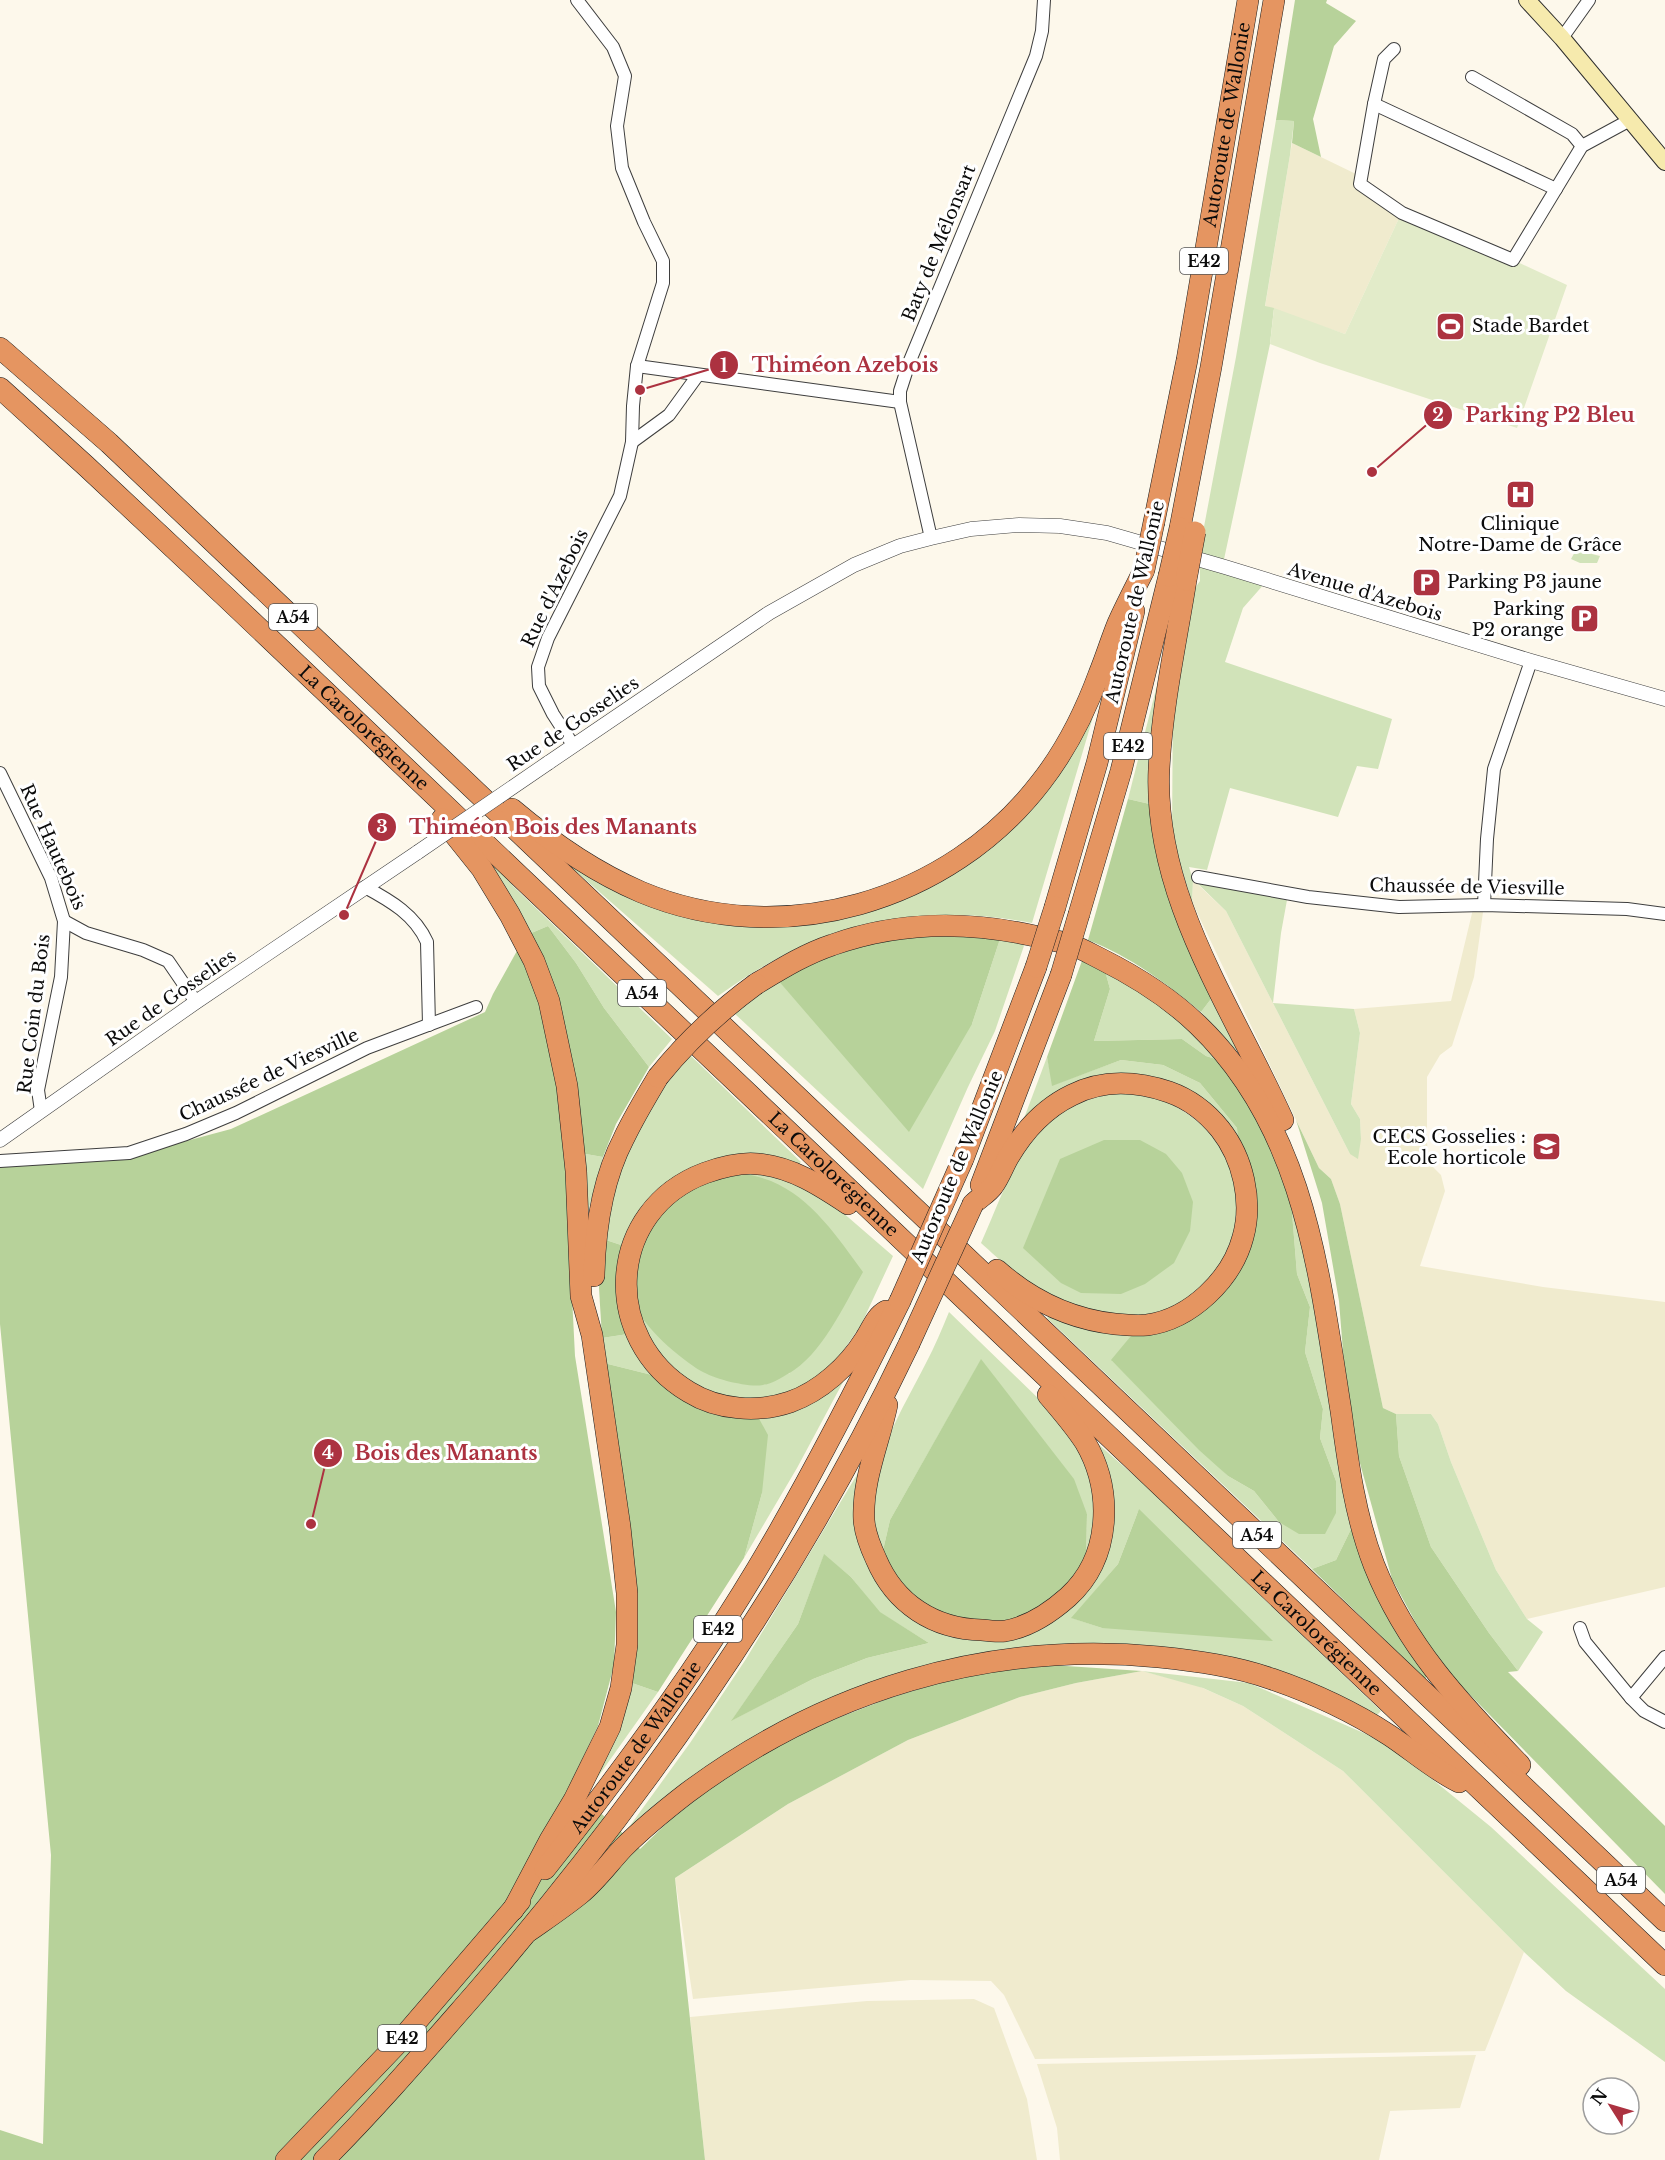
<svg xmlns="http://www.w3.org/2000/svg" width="1665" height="2160" font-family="'Libre Baskerville',serif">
	<rect width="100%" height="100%" fill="#fdf8eb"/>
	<g fill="#f0ebce">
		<polygon points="1292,143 1356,174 1354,187 1400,216 1345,334 1265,307"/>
		<polygon points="1193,880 1226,911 1350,1154 1361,1139 1360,1119 1351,1104 1360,1033 1354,1009 1451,1001 1473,909 1484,905 1474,977 1452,1046 1440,1055 1427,1077 1427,1143 1430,1164 1441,1175 1445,1191 1420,1266 1543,1287 1665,1302 1665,1587 1527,1619 1496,1570 1451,1462 1438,1424 1431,1414 1396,1414 1383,1408 1340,1204 1331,1179 1319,1168 1192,902"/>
		<polygon points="1142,1671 1196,1685 1243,1706 1343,1771 1524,1952 1485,2051 1035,2059 1004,1995 991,1981 911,1980 693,1999 675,1878 788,1804 908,1740 1020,1697 1076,1683"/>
		<polygon points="974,1999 994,2008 1027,2099 1037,2160 705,2160 690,2017 867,2001"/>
		<polygon points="1476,2055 1460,2108 1390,2111 1379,2160 1060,2160 1057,2128 1037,2064"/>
	</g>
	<g fill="#d1e3b9" fill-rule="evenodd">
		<polygon points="1276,120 1294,121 1290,155 1265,306 1274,308 1270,344 1223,564 1201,554 1203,532 1236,357"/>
		<polygon points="1576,550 1600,556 1597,563 1580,563 1571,559"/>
		<polygon points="1200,564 1265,583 1243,608 1225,662 1392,719 1378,769 1357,766 1338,817 1230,788 1207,870 1189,867 1193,880 1192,902 1172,838 1173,686 1186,601 1200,581"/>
		<polygon points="1167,646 1154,805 1128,799"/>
		<path d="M1104,680L1032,923C913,901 815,925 718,996L571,867L574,863L642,897L820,918L1000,834Z"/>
		<polygon points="462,832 490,859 514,887 672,1039 649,1067 604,1008 576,963 548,926 529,934"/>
		<polygon points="1196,882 1287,900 1281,933 1273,1003 1354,1009 1360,1033 1351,1104 1360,1119 1361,1139 1358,1159 1350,1154 1226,911"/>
		<polygon points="1001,936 1026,940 995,1031 968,1087 923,1189 734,1013 762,993 777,979 972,1024"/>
		<polygon points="1104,967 1169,1008 1222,1061 1206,1056 1182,1039 1094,1041 1110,989"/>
		<polygon points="1214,995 1251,1066 1201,1012"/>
		<polygon points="690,1055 801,1162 798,1165 714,1160 686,1170 669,1181 624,1246 603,1239 612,1192 646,1110"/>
		<polygon points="1047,1057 1053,1085 1121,1060 1163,1065 1200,1083 1237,1128 1238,1149 1225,1128 1114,1078 1017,1137"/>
		<path d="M1117,1093C1124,1093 1132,1092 1139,1093C1157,1095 1175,1105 1189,1115C1231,1144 1246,1197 1230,1244C1226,1255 1221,1268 1213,1277C1208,1282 1201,1287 1195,1291C1190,1296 1184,1302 1177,1305C1141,1323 1098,1316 1061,1302C1035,1293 1002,1262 981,1243C1013,1172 1027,1106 1117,1093Z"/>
		<polygon points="580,1153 603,1157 584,1226"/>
		<polygon points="739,1172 779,1175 834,1205 893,1256 861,1325 838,1358 816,1378 792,1392 769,1399 740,1400 698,1389 658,1356 636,1305 736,1383 764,1385 790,1373"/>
		<polygon points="1290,1188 1302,1234 1353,1525 1336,1560 1312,1569 1047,1318 1052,1314 1135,1331 1112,1361 1228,1476 1254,1491 1279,1522 1336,1481 1320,1438 1323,1409 1305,1352 1310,1307 1297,1274"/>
		<path d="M949,1312L1042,1402L1070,1435L1087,1465L1097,1519L1086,1564L1087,1514L981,1360L890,1520L881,1559C878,1548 873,1535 872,1523C868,1463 900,1414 926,1363C935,1346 942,1329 949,1312Z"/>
		<polygon points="628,1334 637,1352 652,1375 604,1363 602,1338"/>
		<polygon points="850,1369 797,1468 744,1558 762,1493 757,1415"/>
		<polygon points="1396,1414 1431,1414 1438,1424 1451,1462 1496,1570 1527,1619 1543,1632 1518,1671 1489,1633 1431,1547 1399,1456"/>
		<path d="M1088,1435L1147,1487L1381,1711L1375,1717L1206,1656L922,1667L624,1834L690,1743L746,1659L861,1468L865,1554L1099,1566ZM1139,1509L1102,1628L1072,1618L1118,1564ZM824,1555L851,1577L879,1612L929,1643L867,1658L813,1679L732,1720L798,1624Z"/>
		<polygon points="1142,1671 1249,1683 1389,1744 1491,1827 1665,1989 1665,2062 1566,1991 1524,1952 1343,1771 1243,1706 1203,1688"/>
		<polygon points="629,1682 658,1692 595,1781 620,1718"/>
	</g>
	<g fill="#b7d29a">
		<polygon points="1295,0 1327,0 1326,3 1356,21 1334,46 1313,119 1321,157 1292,143 1294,121 1276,120"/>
		<path d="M1128,799L1154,805L1214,995L1201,1012C1166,983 1131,957 1088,940Z"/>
		<polygon points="548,926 576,963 604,1008 649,1067 616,1124 603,1157 580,1153 529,934"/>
		<polygon points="925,934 1001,936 972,1024 909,1132 777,979 798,968 877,941"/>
		<polygon points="518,949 543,1013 557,1079 564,1137 575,1356 616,1612 614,1665 598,1726 570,1785 640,1849 669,1821 709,1789 784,1741 830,1721 887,1699 958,1677 998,1670 1051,1665 1142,1671 1076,1683 1020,1697 908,1740 788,1804 675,1878 705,2160 0,2160 0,2130 43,2144 51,1855 0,1324 0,1166 123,1158 231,1129 485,1012 493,994"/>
		<polygon points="1083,958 1104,967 1110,989 1094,1041 1182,1039 1206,1056 1222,1061 1244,1089 1290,1188 1297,1274 1310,1307 1305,1352 1323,1409 1320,1438 1336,1481 1336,1513 1325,1534 1299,1534 1279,1522 1254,1491 1228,1476 1199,1450 1111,1360 1135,1331 1163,1326 1245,1245 1237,1128 1200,1083 1163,1065 1121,1060 1052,1086 1047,1057"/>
		<polygon points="1296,1120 1319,1168 1331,1179 1340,1204 1383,1408 1396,1414 1399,1456 1431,1547 1489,1633 1518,1671 1508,1672 1665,1826 1665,1894 1436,1660 1392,1579 1353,1438 1345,1377 1339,1301 1322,1203"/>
		<polygon points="1104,1140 1140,1140 1166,1154 1182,1173 1193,1202 1190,1231 1174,1263 1145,1284 1121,1294 1081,1293 1061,1283 1023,1248 1060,1159"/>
		<path d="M739,1172C750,1175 761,1177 771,1181C812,1198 838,1238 863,1272C844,1305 822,1355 788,1374C781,1378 771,1384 763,1385C748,1388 715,1379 701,1371C682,1360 640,1325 635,1303C625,1256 661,1200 704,1180C714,1176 728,1175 739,1172Z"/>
		<polygon points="603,1239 624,1246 628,1334 602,1338 599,1288"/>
		<polygon points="981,1359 1074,1479 1087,1514 1086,1564 1057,1600 1007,1624 955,1623 909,1596 881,1559 890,1520"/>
		<polygon points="604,1363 652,1375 665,1385 757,1415 768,1435 762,1493 744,1558 658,1692 629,1682"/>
		<polygon points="1139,1509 1273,1641 1102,1628 1071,1618 1118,1564"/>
		<polygon points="1353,1525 1427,1676 1425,1679 1312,1569 1336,1560"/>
		<polygon points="824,1554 851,1577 880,1612 929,1643 867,1658 813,1679 731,1721 798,1624"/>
	</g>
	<polygon fill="#e2ebc9" points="1400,216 1513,260 1567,285 1517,428 1320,363 1270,344 1274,308 1345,334"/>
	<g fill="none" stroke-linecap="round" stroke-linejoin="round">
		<defs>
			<g id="minor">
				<polyline points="1562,38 1589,0"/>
				<polyline points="1394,49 1384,59 1374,104 1360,184 1402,213 1513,260 1582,146 1630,120"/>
				<polyline points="1472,77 1572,134 1582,146"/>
				<polyline points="1374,104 1556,189"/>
				<polyline points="637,366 900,402"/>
				<polyline points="632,442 669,415 698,375"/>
				<polyline points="931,538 900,402 900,391 909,363 1036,56 1042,31 1044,0"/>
				<polyline points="573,745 553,714 539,686 538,667 548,638 620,496 632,442 633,406 637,366 663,283 663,261 644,222 622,168 617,126 625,76 613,47 577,0"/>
				<polyline points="0,773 51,878 64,921 61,977 38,1090 41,1111"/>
				<polyline points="1198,877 1308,897 1399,907 1484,905 1627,909 1665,914"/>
				<path d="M365,887C391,901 415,915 427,942L429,1025"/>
				<polyline points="1484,905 1487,839 1494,769 1531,661"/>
				<polyline points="64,921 86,933 143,950 168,961 196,1002"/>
				<polyline points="0,1161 129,1153 186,1134 236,1113 367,1048 476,1007"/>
				<polyline points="1580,1628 1585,1642 1631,1698 1644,1711 1665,1722"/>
				<polyline points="1631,1698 1665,1657"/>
			</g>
			<g id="tertiary">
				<polyline points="548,763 769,613 854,565 900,546 931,538 971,529 1019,525 1060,526 1107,533 1225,567 1531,661 1665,699"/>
				<polyline points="0,1140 196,1002 418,852"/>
			</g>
			<polyline id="secondary" points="1527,0 1562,38 1665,162"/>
			<g id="motorway">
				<polyline points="0,348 109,443 248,575 1665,1921"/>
				<path id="s1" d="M0,388L86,466L229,600L1665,1965"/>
				<path id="s2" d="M1154,522L1187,360L1248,0"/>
				<polyline points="1180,528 1211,367 1274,0"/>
				<path d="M1186,580C1176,643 1162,706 1159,769C1153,897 1233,1008 1283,1120"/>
				<path d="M512,809C551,842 594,872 641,892C782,951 949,902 1041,782C1066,750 1085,712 1099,674C1106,657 1111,640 1118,623C1126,605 1135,588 1144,570"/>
				<polyline points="442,819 482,869 510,915 534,961 549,1001 567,1086 576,1171 581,1296 592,1335 620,1527 627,1593 627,1645 621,1688 610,1727 574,1800 550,1840 513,1910"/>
				<polyline points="1055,907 1097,763 1134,611"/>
				<polyline points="1079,914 1121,771 1169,576"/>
				<path d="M756,984C781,969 805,954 832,945C899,921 971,921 1039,937C1050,940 1061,941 1071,945C1081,948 1091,954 1101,959C1137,977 1169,997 1198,1025C1305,1128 1319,1272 1341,1411C1348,1463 1355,1516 1374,1565C1406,1646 1460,1703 1520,1765"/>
				<polyline points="963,1159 1036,967"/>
				<polyline points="981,1185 1061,975"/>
				<path d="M848,1204C821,1186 792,1167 758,1164C741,1162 722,1167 705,1173C606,1210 600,1339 689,1392C718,1410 758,1413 790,1402C821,1391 848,1366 865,1339C872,1329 875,1317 886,1311"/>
				<path d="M973,1204C979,1198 988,1193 993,1186C999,1178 1003,1167 1008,1158C1023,1132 1045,1108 1072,1095C1104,1079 1136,1081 1169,1092C1189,1099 1207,1113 1220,1129C1243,1158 1253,1201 1243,1237C1232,1279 1191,1319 1147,1325C1137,1326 1125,1325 1115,1324C1070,1319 1032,1301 997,1270"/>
				<path d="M594,1276C595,1229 602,1180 624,1138C634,1117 646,1097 658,1077"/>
				<path d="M887,1405C879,1443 862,1480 864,1520C865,1534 870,1546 876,1559C895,1604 934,1629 982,1630C990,1631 998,1632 1005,1631C1029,1627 1050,1613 1068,1597C1112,1557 1113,1490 1085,1442C1074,1425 1061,1410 1048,1395"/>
				<path id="s3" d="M545,1869C621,1773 694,1674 757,1569C809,1482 855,1392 900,1301"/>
				<path d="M529,1931C546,1919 564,1907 580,1894C596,1881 609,1863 623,1848C642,1829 665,1810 687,1793C824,1691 987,1640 1159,1657C1197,1661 1235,1666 1272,1679C1313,1693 1352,1711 1389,1735C1412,1750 1434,1770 1459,1782"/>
				<polyline points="286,2160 398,2043 520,1901"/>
				<path d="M324,2160C376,2108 425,2051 474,1995C645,1797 796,1581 909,1344"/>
			</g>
		</defs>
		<use href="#minor" stroke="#3e3e3e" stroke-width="14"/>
		<use href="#tertiary" stroke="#3e3e3e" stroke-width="15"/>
		<use href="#secondary" stroke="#2d2d2d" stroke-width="18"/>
		<use href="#motorway" stroke="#1c1c1c" stroke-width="22"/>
		<use href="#minor" stroke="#fff" stroke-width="12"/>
		<use href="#tertiary" stroke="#fff" stroke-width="14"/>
		<use href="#secondary" stroke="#f6eaad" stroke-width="16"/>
		<use href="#motorway" stroke="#e59561" stroke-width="21"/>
		<defs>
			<polyline id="tertiary-bridge" points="418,852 548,763"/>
			<g id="motorway-bridge">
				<polyline points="1144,570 1154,522"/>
				<polyline points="1169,576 1180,528"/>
				<polyline points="1186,580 1195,532"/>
				<polyline points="1036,967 1055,907"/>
				<polyline points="1061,975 1079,914"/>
				<path d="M658,1077C687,1041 719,1011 756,984"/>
				<polyline points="900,1301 963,1159"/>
				<polyline points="909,1344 973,1204"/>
			</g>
		</defs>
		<use href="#tertiary-bridge" stroke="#3e3e3e" stroke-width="15" stroke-linecap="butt"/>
		<use href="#motorway-bridge" stroke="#1c1c1c" stroke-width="22" stroke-linecap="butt"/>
		<use href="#tertiary-bridge" stroke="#fff" stroke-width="14"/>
		<use href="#motorway-bridge" stroke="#e59561" stroke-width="21"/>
	</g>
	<defs>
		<symbol id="stadium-square" viewBox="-11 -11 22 22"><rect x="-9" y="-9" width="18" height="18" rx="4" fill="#ac3240" stroke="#fff"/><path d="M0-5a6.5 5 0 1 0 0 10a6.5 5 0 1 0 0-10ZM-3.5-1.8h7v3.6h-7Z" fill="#fff"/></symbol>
		<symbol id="hospital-square" viewBox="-11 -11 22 22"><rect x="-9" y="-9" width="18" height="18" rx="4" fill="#ac3240" stroke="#fff"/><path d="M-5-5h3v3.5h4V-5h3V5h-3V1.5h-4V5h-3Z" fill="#fff"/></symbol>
		<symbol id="parking-square" viewBox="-11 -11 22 22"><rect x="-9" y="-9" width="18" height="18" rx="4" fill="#ac3240" stroke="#fff"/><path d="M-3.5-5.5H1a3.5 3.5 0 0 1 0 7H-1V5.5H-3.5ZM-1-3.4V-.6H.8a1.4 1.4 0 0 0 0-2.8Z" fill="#fff"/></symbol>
		<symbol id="school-square" viewBox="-11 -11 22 22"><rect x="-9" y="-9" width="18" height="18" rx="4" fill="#ac3240" stroke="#fff"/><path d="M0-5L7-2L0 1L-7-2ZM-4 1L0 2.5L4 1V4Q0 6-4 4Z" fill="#fff"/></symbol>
	</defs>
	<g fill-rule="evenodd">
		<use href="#stadium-square" x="1434" y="310" width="33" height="33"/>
		<use href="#hospital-square" x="1504" y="478" width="33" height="33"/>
		<use href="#parking-square" x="1410" y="566" width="33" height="33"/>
		<use href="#parking-square" x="1568" y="602" width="33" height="33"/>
		<use href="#school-square" x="1530" y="1130" width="33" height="33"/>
	</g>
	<g text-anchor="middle" stroke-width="6" stroke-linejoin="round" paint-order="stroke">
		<g fill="#fff" stroke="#545454" stroke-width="1.5">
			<rect x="1180" y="248" width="48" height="26" rx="4.5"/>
			<rect x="269" y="604" width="48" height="26" rx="4.5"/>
			<rect x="1104" y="733" width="48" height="26" rx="4.5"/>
			<rect x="618" y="980" width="48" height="26" rx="4.5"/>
			<rect x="1233" y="1522" width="48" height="26" rx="4.5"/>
			<rect x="694" y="1616" width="48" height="26" rx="4.5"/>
			<rect x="1597" y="1867" width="48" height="26" rx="4.5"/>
			<rect x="378" y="2025" width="48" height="26" rx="4.5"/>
		</g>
		<g font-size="16" font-weight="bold" fill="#0b0b0b">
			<text x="1204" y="267">E42</text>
			<text x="293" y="623">A54</text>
			<text x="1128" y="752">E42</text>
			<text x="642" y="999">A54</text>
			<text x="1257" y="1541">A54</text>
			<text x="718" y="1635">E42</text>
			<text x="1621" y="1886">A54</text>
			<text x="402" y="2044">E42</text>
		</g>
		<g font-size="18" fill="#0b0b0b" stroke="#fff">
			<text dy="6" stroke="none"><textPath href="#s2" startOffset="404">Autoroute de Wallonie</textPath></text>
			<text transform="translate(939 243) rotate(-68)" y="6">Baty de Mélonsart</text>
			<text transform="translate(555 588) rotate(-64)" y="6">Rue d'Azebois</text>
			<text transform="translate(1365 592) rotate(17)" y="6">Avenue d'Azebois</text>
			<text transform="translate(1135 602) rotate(-77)" y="6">Autoroute de Wallonie</text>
			<text transform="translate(573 724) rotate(-34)" y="6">Rue de Gosselies</text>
			<text dy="6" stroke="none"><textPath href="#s1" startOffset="498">La Carolorégienne</textPath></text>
			<text transform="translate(53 847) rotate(66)" y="6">Rue Hautebois</text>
			<text transform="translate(1467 887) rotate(1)" y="6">Chaussée de Viesville</text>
			<text transform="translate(171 998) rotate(-35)" y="6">Rue de Gosselies</text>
			<text transform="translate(34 1014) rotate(-83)" y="6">Rue Coin du Bois</text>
			<text transform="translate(269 1075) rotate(-25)" y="6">Chaussée de Viesville</text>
			<text transform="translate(957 1167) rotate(-67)" y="6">Autoroute de Wallonie</text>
			<text dy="6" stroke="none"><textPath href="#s1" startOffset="1146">La Carolorégienne</textPath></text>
			<text dy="6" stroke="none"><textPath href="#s1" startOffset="1812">La Carolorégienne</textPath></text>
			<text dy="6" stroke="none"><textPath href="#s3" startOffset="152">Autoroute de Wallonie</textPath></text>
		</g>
		<g font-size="18" fill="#0b0b0b" stroke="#fff" text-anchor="start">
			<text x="1472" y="332">Stade Bardet</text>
			<text x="1520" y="530" text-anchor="middle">Clinique<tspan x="1520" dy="21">Notre-Dame de Grâce</tspan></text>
			<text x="1447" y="588">Parking P3 jaune</text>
			<text x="1564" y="615" text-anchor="end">Parking<tspan x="1564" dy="21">P2 orange</tspan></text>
			<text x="1526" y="1143" text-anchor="end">CECS Gosselies :<tspan x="1526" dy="21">Ecole horticole</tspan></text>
		</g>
	</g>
	<path fill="none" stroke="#ac3240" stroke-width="2" d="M640 390L724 365M1372 472L1438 415M344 915L382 827M311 1524L328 1453"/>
	<g fill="#ac3240" stroke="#fff" stroke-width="2">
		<circle cx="640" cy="390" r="6"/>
		<circle cx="1372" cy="472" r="6"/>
		<circle cx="344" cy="915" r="6"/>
		<circle cx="311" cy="1524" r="6"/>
		<circle cx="724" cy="365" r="15"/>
		<circle cx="1438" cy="415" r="15"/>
		<circle cx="382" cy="827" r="15"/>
		<circle cx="328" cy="1453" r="15"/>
	</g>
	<g font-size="18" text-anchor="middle" font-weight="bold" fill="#fff">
		<text x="724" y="372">1</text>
		<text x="1438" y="421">2</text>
		<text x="382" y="833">3</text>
		<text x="328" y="1459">4</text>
	</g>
	<g font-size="20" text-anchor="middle" font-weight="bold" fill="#ac3240" stroke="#fff" stroke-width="6" stroke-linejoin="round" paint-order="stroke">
		<text x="845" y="372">Thiméon Azebois</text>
		<text x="1550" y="422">Parking P2 Bleu</text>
		<text x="553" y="834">Thiméon Bois des Manants</text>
		<text x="446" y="1460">Bois des Manants</text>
	</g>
	<g transform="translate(1611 2106) rotate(307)"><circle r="28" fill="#ffffff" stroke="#9d9d9d" stroke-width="1.5"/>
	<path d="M0-4.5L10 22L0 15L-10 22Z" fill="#ac3240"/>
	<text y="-9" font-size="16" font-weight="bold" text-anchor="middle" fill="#0b0b0b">N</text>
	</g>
</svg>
